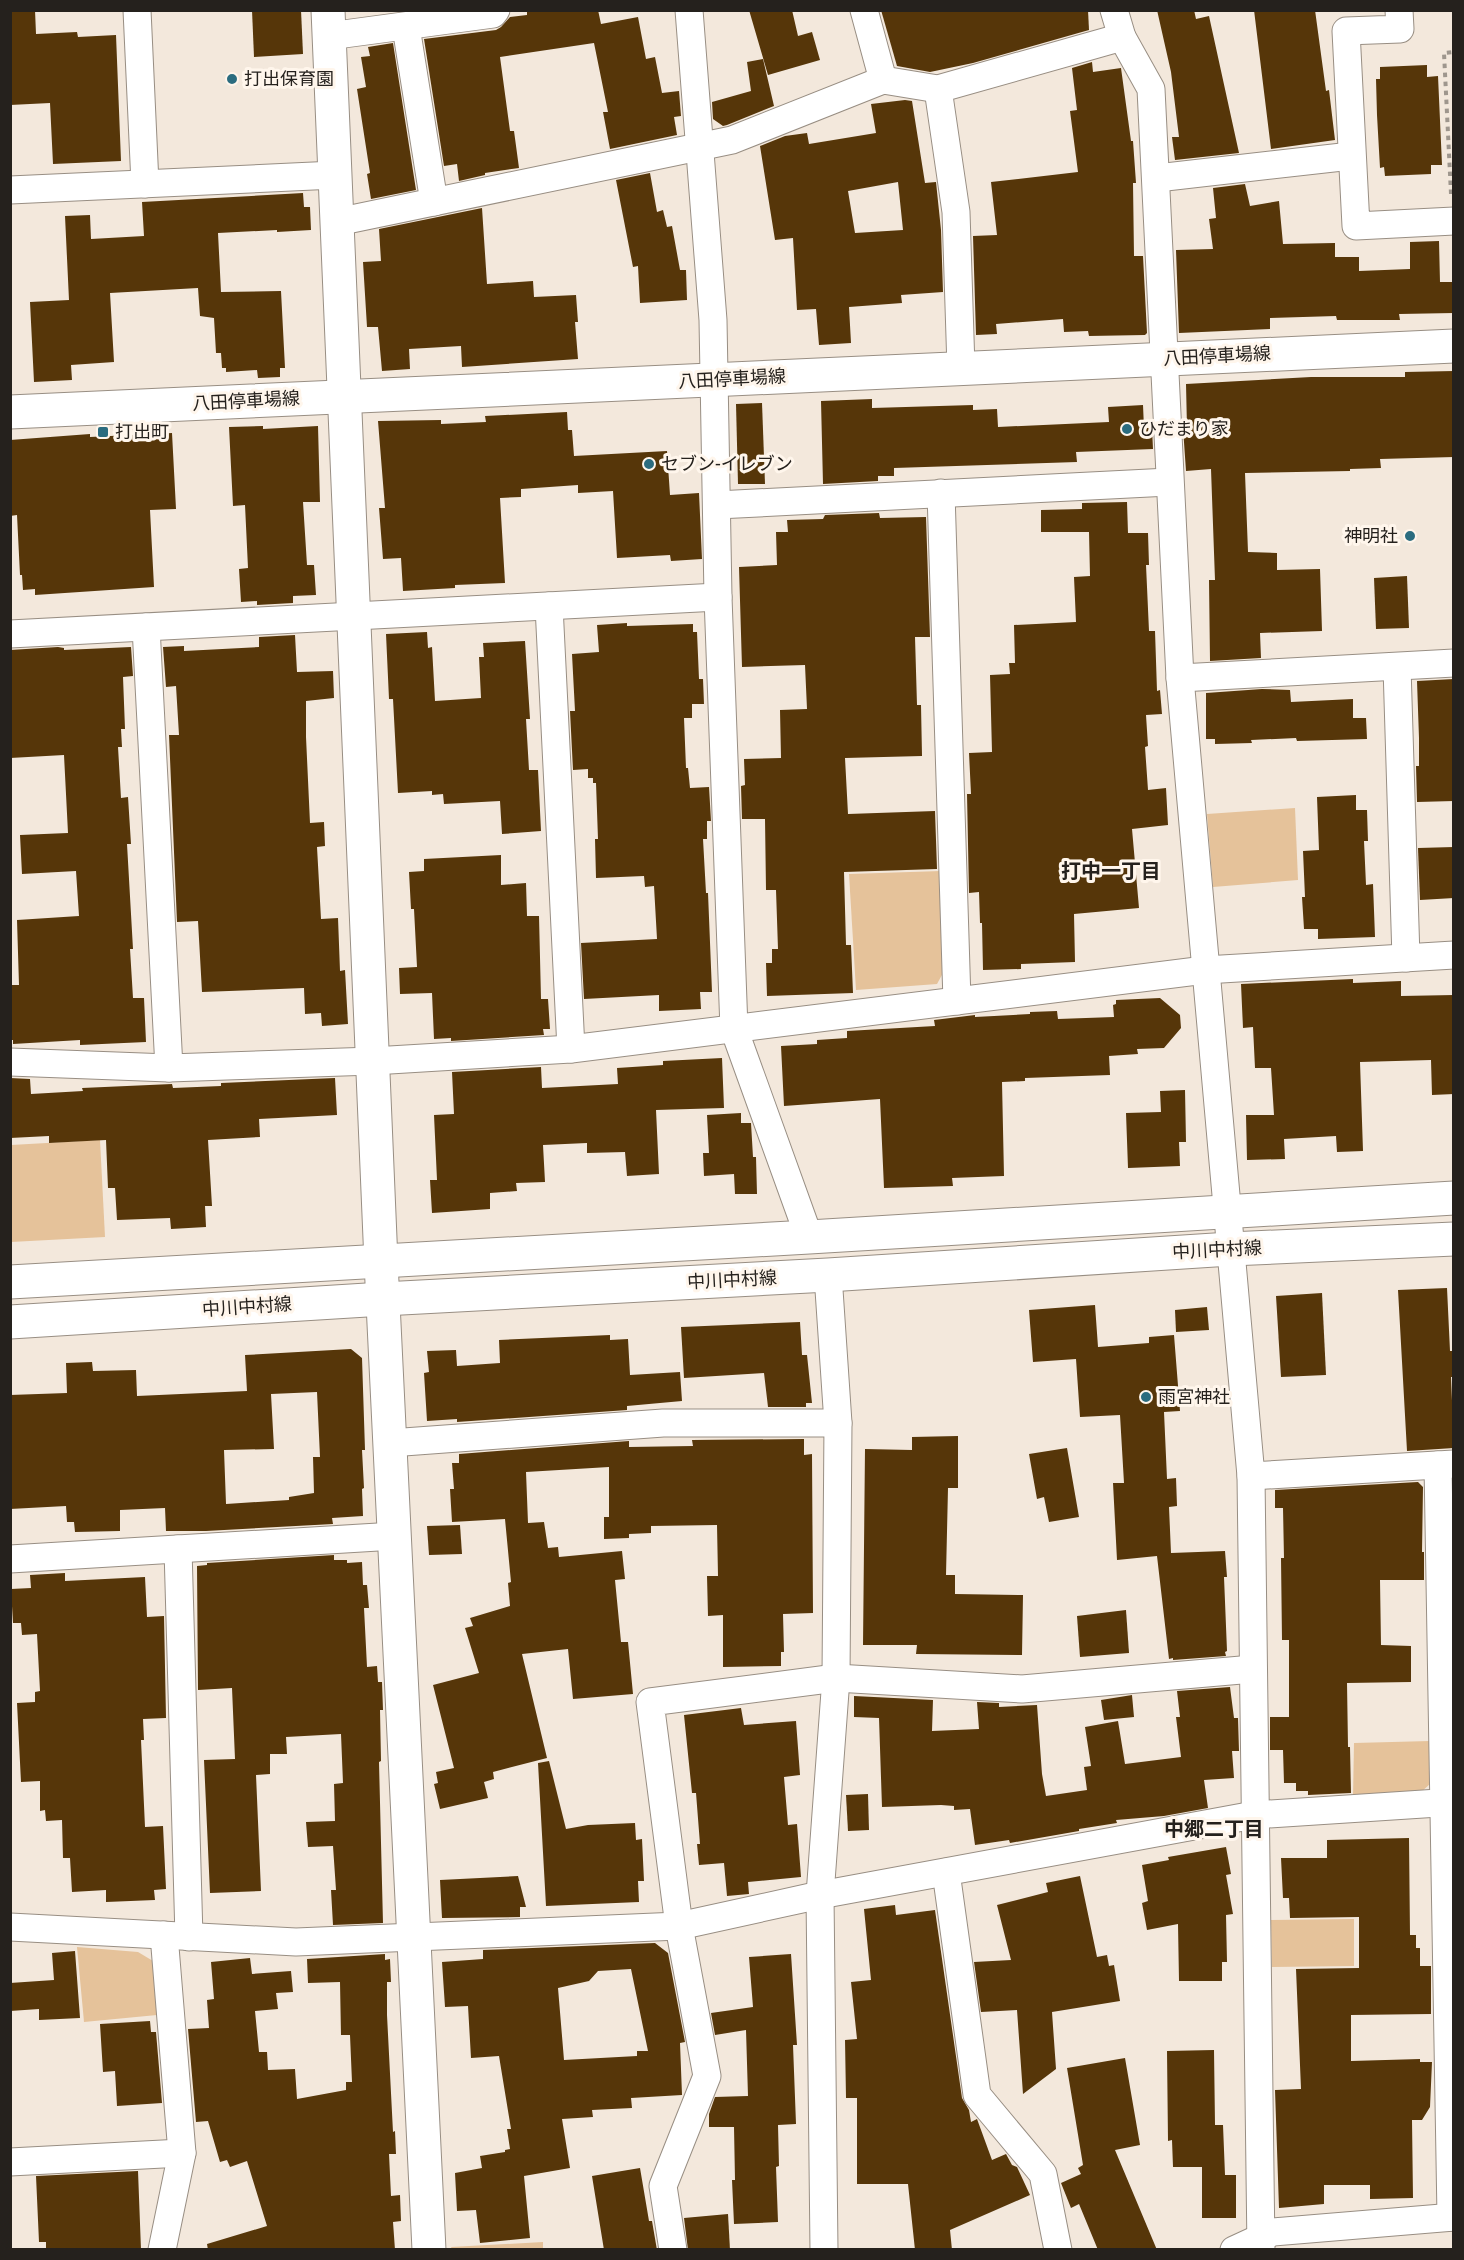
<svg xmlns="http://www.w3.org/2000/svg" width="1464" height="2260" font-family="'Noto Sans','Noto Sans JP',sans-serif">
	<rect width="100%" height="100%" fill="#f3e8dc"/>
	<g fill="#e5c29a">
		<polygon points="1295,808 1298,880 1213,887 1207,814"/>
		<polygon points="941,871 943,973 937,984 856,990 849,874"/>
		<polygon points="100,1140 105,1237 11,1242 11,1145"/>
		<polygon points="1430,1741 1430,1784 1420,1793 1353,1797 1354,1743"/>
		<polygon points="1354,1919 1354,1966 1272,1967 1271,1920"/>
		<polygon points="77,1947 138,1952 153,1961 157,2015 84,2022"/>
		<polygon points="543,2242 543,2249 452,2249 451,2247"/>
	</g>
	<g fill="#563609" fill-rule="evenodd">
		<polygon points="10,10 35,10 36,34 77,32 78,37 116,35 121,161 53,164 50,103 10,105"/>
		<polygon points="252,10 301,10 303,54 254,57"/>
		<polygon points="527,10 598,10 601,24 638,17 646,59 655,57 662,93 679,91 681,116 674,117 677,135 610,149 603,112 608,112 594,43 500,57 510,131 514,131 519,168 485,173 485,175 459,181 457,164 444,166 424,39 496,30 501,27 510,17 527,15"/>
		<polygon points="749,10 792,10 798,36 812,32 820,60 768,75"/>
		<polygon points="881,10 1088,10 1089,30 973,63 930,72 897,66"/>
		<polygon points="1157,10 1194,10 1196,19 1209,16 1239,153 1175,160 1172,137 1179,137 1171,72"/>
		<polygon points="1254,10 1315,10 1326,91 1329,90 1335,140 1271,149"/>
		<polygon points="393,43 416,190 371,199 367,174 370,173 357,89 366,87 361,57 370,56 368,47"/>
		<polygon points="763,59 774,106 727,125 723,126 713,119 712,102 751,91 747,62"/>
		<polygon points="1092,62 1093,72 1121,68 1131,141 1133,141 1136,183 1133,183 1134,256 1143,256 1147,333 1145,335 1089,336 1088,331 1064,332 1063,319 996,324 997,334 976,335 973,236 997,235 991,182 1078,172 1070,111 1077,110 1072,68"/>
		<polygon points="1427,65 1427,77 1438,76 1442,165 1431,165 1431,174 1385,176 1384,167 1380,168 1377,115 1376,79 1380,79 1380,67"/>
		<path d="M905,100L912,101L925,183L936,182L941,230L943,292L901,295L902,303L849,307L851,343L819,345L816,309L797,310L793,238L775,240L760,146L785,136L807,133L809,144L876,133L871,104ZM898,182L903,230L855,233L848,191Z"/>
		<polygon points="650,173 657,212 663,210 667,227 672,226 680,270 686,270 687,300 640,303 638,266 633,267 616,180"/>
		<polygon points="1245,184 1250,206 1279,201 1283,244 1335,243 1335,257 1359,257 1359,271 1410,269 1410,242 1439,241 1440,282 1454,282 1454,313 1399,314 1400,320 1337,320 1336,316 1270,318 1270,329 1179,333 1176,250 1213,249 1209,219 1216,218 1213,188"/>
		<polygon points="303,193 304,207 310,207 311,230 277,232 277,230 218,233 221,292 281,291 285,368 280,368 280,377 258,378 257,370 226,372 226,368 222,368 221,353 216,353 214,318 200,316 198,288 110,293 114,362 71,365 72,380 34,382 30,302 69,300 65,216 90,215 91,239 144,236 142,202"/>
		<polygon points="482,208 487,284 533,281 534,297 576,295 578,322 575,322 578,359 462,367 461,346 409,349 410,369 382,371 378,327 367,327 363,262 381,261 379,229"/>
		<polygon points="1454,371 1454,457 1380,459 1381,468 1350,469 1350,471 1245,473 1248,552 1277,553 1277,570 1320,569 1322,631 1260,633 1261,658 1210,661 1209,580 1215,580 1211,469 1186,471 1183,428 1187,428 1186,384 1311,377 1405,377 1405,372"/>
		<polygon points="872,399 872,408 973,405 973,410 997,409 998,427 1109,422 1108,407 1143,405 1144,428 1152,428 1153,449 1076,452 1077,462 894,468 894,476 878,476 878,481 823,484 821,401"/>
		<polygon points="762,403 765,484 738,484 736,404"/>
		<polygon points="567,412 568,430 572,430 574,456 667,451 670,495 699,493 702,559 671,561 670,555 617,558 613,491 578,493 578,485 521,489 521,497 500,498 505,583 455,585 455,588 403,591 401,558 383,559 379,508 385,508 378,421 441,420 441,424 486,422 485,416"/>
		<polygon points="263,426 263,429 318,426 320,502 303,502 307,565 314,565 316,595 293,596 293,603 257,605 257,601 241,602 239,569 248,568 245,505 233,506 229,427"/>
		<polygon points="172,433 176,509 150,510 154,587 35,595 35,589 23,590 22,575 20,575 17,515 10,516 10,440 90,434 90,437"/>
		<polygon points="1127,502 1128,533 1148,533 1149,565 1146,565 1149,631 1155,631 1157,691 1160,690 1162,714 1146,715 1148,746 1145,747 1148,790 1166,788 1168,825 1132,829 1139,908 1074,914 1075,962 1021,964 1021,969 983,970 982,923 980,923 979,892 969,893 967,794 971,794 969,753 992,752 990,675 1010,674 1009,663 1015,663 1014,625 1076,622 1074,577 1090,576 1089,532 1041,532 1041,510 1082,509 1082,503"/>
		<polygon points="879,513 880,518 926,517 930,637 915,637 917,705 921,705 922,756 845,758 848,814 935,811 937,869 844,872 846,945 851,945 853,993 767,996 766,963 772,963 772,949 778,949 776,890 766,890 765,819 742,819 741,786 745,785 744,759 781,758 780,710 807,709 805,665 742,667 739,567 777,565 776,532 788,532 787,520 823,519 825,515"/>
		<polygon points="1407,576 1409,628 1376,629 1374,578"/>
		<polygon points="627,623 627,626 693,624 693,632 697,632 699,679 703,679 704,704 692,704 692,718 684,718 686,768 688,768 690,788 709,787 711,821 707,821 707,839 703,839 706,893 708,893 712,992 700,992 701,1009 659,1011 659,995 584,999 581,943 657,939 654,886 645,887 644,876 596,878 595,839 598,839 596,783 593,783 593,778 588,778 588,769 573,770 570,711 575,711 572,654 599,652 597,625"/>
		<polygon points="427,632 428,648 432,647 435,701 481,698 479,657 484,657 483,643 525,641 530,719 526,719 529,770 538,770 541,831 502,834 500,801 444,804 443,794 432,795 432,791 398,793 393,699 389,699 386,634"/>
		<polygon points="295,635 297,672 333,671 334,698 306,701 306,737 310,823 324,822 325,846 317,847 321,919 338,918 340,971 345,970 348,1024 322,1026 321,1013 305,1014 304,988 202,992 198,921 177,922 169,735 179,735 176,686 166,687 163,647 184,646 184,651 259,647 259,637"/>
		<polygon points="58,647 64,648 64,650 131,647 133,676 123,677 125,729 121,729 122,747 118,747 121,798 128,797 131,844 127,844 133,949 130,949 133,998 144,998 146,1042 80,1045 80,1040 13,1044 13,1040 10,1040 10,985 19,985 17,920 79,916 76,871 22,874 20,835 68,833 64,755 10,758 10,650"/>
		<polygon points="1454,679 1454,801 1417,802 1416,766 1419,766 1419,738 1417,681"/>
		<polygon points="1262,689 1290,690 1291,702 1353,699 1353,718 1366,718 1367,739 1297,741 1296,738 1251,740 1252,743 1215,744 1215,739 1206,739 1206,693"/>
		<polygon points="1356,795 1356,810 1367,810 1368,841 1364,841 1366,885 1373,884 1375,937 1318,939 1318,929 1304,929 1302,897 1305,897 1303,851 1319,850 1317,797"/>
		<polygon points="1454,847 1454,898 1420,900 1418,848"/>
		<polygon points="501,855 501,885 526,883 527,916 539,916 541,999 548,999 550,1029 543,1029 544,1035 451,1041 451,1038 434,1039 432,993 400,994 399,968 417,967 414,909 411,909 409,872 424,871 424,859"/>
		<polygon points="1353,979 1353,983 1401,981 1401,996 1454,995 1454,1094 1432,1095 1431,1060 1360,1062 1363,1151 1337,1152 1336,1136 1284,1139 1285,1159 1247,1160 1246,1115 1274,1115 1271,1068 1255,1068 1253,1027 1243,1028 1241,984"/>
		<polygon points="1160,998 1180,1015 1181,1028 1164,1048 1137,1049 1138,1054 1109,1056 1110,1075 1025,1078 1025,1081 1002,1082 1004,1176 952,1178 953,1186 884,1188 880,1099 784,1106 781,1046 817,1044 817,1040 847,1038 847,1031 935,1026 934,1020 975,1015 975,1017 1030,1014 1030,1012 1057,1011 1058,1019 1114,1017 1113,1005 1116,1004 1116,1000"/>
		<polygon points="722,1058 724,1108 656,1110 659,1174 627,1176 625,1152 587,1153 587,1143 543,1145 545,1182 516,1183 517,1191 490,1193 490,1209 432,1213 430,1180 437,1180 434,1115 454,1114 452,1072 541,1067 542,1088 618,1084 617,1068 663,1065 663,1061"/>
		<polygon points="10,1078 30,1079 31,1094 83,1091 82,1088 172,1084 173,1088 221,1086 221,1083 335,1078 337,1115 259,1119 260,1137 208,1140 212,1206 205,1206 206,1227 171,1229 170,1218 117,1220 115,1188 108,1188 106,1140 49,1143 49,1136 10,1138"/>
		<polygon points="1185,1090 1186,1142 1179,1142 1180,1166 1128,1168 1126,1113 1161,1112 1160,1091"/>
		<polygon points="741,1113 741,1123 751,1123 753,1157 756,1157 757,1194 735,1194 734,1174 704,1176 703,1153 709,1153 707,1115"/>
		<polygon points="1447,1288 1450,1351 1454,1351 1454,1377 1451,1377 1454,1448 1407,1451 1398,1290"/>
		<polygon points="1322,1293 1326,1375 1281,1377 1276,1296"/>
		<polygon points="1095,1305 1098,1347 1149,1343 1149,1337 1174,1335 1180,1411 1164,1412 1167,1479 1176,1478 1177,1506 1169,1507 1171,1553 1225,1551 1227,1577 1224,1577 1227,1651 1225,1652 1226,1656 1173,1660 1173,1658 1169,1659 1157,1556 1117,1560 1113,1483 1124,1483 1120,1415 1080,1417 1076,1359 1033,1362 1029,1310"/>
		<polygon points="1207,1307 1209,1330 1176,1332 1175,1310"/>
		<polygon points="800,1322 802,1355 807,1355 812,1403 806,1403 806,1407 768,1407 764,1373 684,1378 681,1327"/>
		<polygon points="610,1335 610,1340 628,1339 630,1375 680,1372 682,1401 627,1406 627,1410 457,1422 457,1419 427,1421 424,1373 429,1372 427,1351 456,1350 457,1366 500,1363 499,1340"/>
		<path d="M351,1349L362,1358L365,1450H362L364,1488L362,1489L363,1516L332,1518L333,1524L206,1531H166L165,1508L120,1510V1531L75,1532L74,1522H67L66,1506L10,1509V1395L67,1393L66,1363L92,1362L93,1371L136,1370L137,1396L247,1391L245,1355ZM317,1392L320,1457H313L314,1493L289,1497V1500L226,1504L224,1450L274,1449L271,1394Z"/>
		<polygon points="958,1436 958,1488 948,1488 946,1575 955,1575 955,1594 1023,1595 1022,1655 916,1654 917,1645 863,1645 865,1449 912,1450 912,1437"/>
		<polygon points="804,1439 804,1455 812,1454 813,1613 783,1614 784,1652 781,1652 781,1666 723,1667 723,1615 708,1616 707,1576 718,1576 717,1525 651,1526 651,1533 629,1534 629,1538 604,1539 604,1517 609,1517 609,1467 526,1472 528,1523 544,1522 548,1548 558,1547 559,1557 622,1551 625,1579 615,1580 621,1642 628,1642 633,1694 573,1699 568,1649 522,1654 547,1758 493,1772 494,1779 484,1782 488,1798 440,1809 434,1784 438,1783 436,1772 454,1768 433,1685 479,1673 465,1628 473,1626 470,1618 510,1606 508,1583 511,1582 505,1519 452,1522 450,1489 454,1489 452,1463 459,1463 459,1454 629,1441 629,1447 693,1446 692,1440"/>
		<polygon points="1067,1448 1079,1517 1049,1522 1044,1497 1037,1499 1029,1454"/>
		<polygon points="1418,1482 1423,1487 1422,1552 1424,1552 1424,1580 1380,1580 1381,1645 1411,1646 1411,1682 1347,1683 1348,1747 1350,1747 1351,1793 1308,1795 1308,1791 1296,1791 1296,1783 1284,1783 1283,1750 1270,1750 1270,1717 1289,1717 1289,1640 1282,1640 1281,1558 1284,1558 1283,1508 1275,1508 1275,1490"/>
		<polygon points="460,1525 462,1554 429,1555 427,1526"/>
		<polygon points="334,1555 334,1560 347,1560 347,1563 362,1562 363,1585 367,1585 369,1608 364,1608 367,1667 377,1666 378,1682 382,1682 383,1710 380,1710 381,1761 379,1762 383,1923 333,1925 331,1890 336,1890 333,1846 308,1847 306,1822 335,1821 334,1784 343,1783 341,1734 286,1737 287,1754 270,1754 270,1774 256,1775 261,1891 210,1893 204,1760 235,1759 232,1688 198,1690 197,1566 207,1565 207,1563"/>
		<polygon points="65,1573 65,1581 145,1577 147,1617 164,1616 166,1718 143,1719 144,1740 141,1740 145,1827 163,1826 166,1889 154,1890 155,1900 106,1902 106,1890 72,1892 70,1858 63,1858 62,1820 46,1821 45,1810 40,1811 40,1781 21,1782 17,1703 35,1702 35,1692 40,1691 37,1634 22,1635 21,1623 13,1623 11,1589 31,1588 30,1575"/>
		<polygon points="1126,1610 1129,1653 1080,1657 1077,1616"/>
		<polygon points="1230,1687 1234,1718 1238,1718 1239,1751 1232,1751 1234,1778 1204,1780 1208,1808 1164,1816 1116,1820 1117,1823 1079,1829 1079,1831 1010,1843 1009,1840 975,1845 970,1809 954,1810 954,1806 941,1805 882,1807 879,1718 854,1717 854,1696 933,1700 932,1731 979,1729 977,1702 999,1703 999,1707 1037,1705 1042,1774 1046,1796 1087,1790 1084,1767 1091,1766 1085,1727 1118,1721 1125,1764 1181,1757 1176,1717 1180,1717 1177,1691"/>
		<polygon points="1132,1695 1134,1717 1104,1720 1101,1700"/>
		<polygon points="741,1708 744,1725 796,1721 800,1775 784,1777 788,1825 797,1824 801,1877 748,1882 749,1894 727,1896 724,1863 699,1865 697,1844 700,1844 696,1793 692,1793 684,1715"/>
		<polygon points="549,1761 566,1829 588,1825 635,1823 636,1840 642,1839 644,1881 638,1881 639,1902 546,1906 538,1763"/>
		<polygon points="868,1794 869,1830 848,1831 846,1795"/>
		<polygon points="1409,1838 1410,1935 1416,1935 1416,1948 1420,1948 1420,1966 1431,1966 1431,2014 1351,2015 1351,2061 1420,2059 1420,2062 1432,2062 1430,2107 1422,2120 1412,2120 1413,2198 1370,2199 1370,2185 1324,2185 1324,2204 1279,2208 1275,2090 1301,2089 1296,1969 1359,1968 1359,1917 1290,1918 1289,1898 1283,1898 1281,1858 1327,1858 1327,1840"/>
		<polygon points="1226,1847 1231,1874 1226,1875 1233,1914 1226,1915 1227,1962 1222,1962 1222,1981 1179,1981 1178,1924 1147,1930 1142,1903 1148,1901 1142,1865 1169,1860 1168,1857"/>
		<polygon points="518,1876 526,1907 520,1907 520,1917 442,1918 440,1880"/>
		<polygon points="1080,1876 1097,1957 1107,1955 1109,1966 1114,1965 1120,2001 1052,2012 1056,2069 1023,2094 1017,2010 981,2012 974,1962 1011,1960 997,1905 1048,1892 1046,1883"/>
		<polygon points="895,1905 896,1915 935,1910 962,2098 969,2110 971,2122 977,2119 992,2160 1006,2154 1012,2165 1017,2167 1030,2195 950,2230 952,2250 915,2250 908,2184 857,2184 857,2098 846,2098 845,2040 857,2039 851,1982 871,1980 864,1909"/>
		<path d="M655,1943L668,1953L685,2042L680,2043L682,2095L631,2098L632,2108L592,2110L593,2117L562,2119L570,2168L524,2176L530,2238L480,2243L476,2210L457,2211L455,2173L482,2168L480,2156L505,2152V2150L510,2149L507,2129H511L499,2056L471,2058L468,2006L445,2007L442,1962L483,1959V1950ZM631,1969L648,2051H637V2056L564,2060L558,1988L589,1981L598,1971Z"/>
		<polygon points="75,1951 80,2018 39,2020 39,2009 10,2011 10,1983 54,1980 52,1953"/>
		<polygon points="385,1954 385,1960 390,1959 391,1982 387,1982 387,2015 393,2132 395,2131 396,2154 389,2154 391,2196 400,2195 401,2221 393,2222 395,2250 208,2250 207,2244 267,2226 247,2161 230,2167 227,2160 220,2162 208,2121 196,2122 188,2029 209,2028 207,2000 214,1999 211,1962 250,1958 252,1974 291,1971 293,1992 276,1993 278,2009 255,2011 259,2052 267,2052 268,2070 295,2069 297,2099 346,2090 346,2082 352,2082 350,2035 341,2035 340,1982 308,1983 307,1959"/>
		<polygon points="791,1954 797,2045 793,2045 796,2124 778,2125 779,2166 776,2167 778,2222 734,2224 732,2180 735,2180 734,2127 709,2127 709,2114 715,2097 748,2096 746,2030 715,2035 711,2013 753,2007 749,1957"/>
		<polygon points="150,2021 151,2032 156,2032 162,2103 117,2106 115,2071 103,2072 100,2024"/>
		<polygon points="1214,2050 1215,2125 1223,2125 1225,2175 1236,2175 1236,2218 1202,2218 1202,2167 1173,2167 1172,2140 1168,2141 1167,2051"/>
		<polygon points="1125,2058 1140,2145 1115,2150 1157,2250 1098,2250 1079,2204 1071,2208 1061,2183 1081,2174 1078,2168 1083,2165 1067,2068"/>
		<polygon points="640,2168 649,2221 652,2221 657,2250 604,2250 592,2176"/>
		<polygon points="138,2171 141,2250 46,2250 46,2242 39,2242 36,2176"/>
		<polygon points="728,2214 730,2250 688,2250 684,2218"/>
	</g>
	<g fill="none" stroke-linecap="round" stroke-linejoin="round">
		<defs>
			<g id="street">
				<polyline points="137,10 145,184"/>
				<polyline points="689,10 713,320 718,597 734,1029 809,1237"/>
				<polyline points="864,10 883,80"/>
				<polyline points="1114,10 1122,37 1151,89 1180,678 1251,1476 1261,2250"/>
				<polyline points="1399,10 1400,29 1346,31 1356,226 1454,221"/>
				<polyline points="406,27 434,202"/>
				<polyline points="329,36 493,14 496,10"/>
				<polyline points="938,89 956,212 961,368"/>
				<polyline points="1157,178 1351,156"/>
				<polyline points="10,190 335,175"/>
				<polyline points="337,222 732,140 883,80 938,89 1122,37"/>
				<polyline points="941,493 957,1001"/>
				<polyline points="717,505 1169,482"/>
				<polyline points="549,606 571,1049"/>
				<polyline points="146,627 169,1068"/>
				<polyline points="10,634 718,597"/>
				<polyline points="1397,667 1406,958"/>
				<polyline points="1180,678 1454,663"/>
				<polyline points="10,1062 169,1068 373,1061 571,1049 1205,970 1454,955"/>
				<polyline points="390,1443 663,1423 838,1423"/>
				<polyline points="1438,1465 1451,2217"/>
				<polyline points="1251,1476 1454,1464"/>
				<polyline points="178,1549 189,1937"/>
				<polyline points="10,1559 395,1536"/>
				<polyline points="946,1872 977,2095 1043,2174 1058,2250"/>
				<polyline points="10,1927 296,1942 679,1926 820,1895 1254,1815 1454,1802"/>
				<polyline points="10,2162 182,2153"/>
				<polyline points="162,2250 182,2153 164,1935"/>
				<polyline points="673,2250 663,2186 707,2076 679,1926 650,1702 836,1678 1022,1689 1253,1669"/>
				<polyline points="824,2250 820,1895 836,1678 838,1423 828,1275"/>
				<polyline points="1234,2250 1273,2232 1454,2217"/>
			</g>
			<g id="secondary">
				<polyline points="328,10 381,1262 429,2250"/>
				<polyline points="10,412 1454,346"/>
				<polyline points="10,1282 809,1237 1454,1198"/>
				<polyline points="10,1322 383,1299 828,1275 1230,1249 1454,1239"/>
			</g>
		</defs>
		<use href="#street" stroke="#988e83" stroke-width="29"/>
		<use href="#secondary" stroke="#988e83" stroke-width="35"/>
		<polyline stroke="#9e968d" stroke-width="4" stroke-dasharray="4.5 4.5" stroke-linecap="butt" points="1451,194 1444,53 1454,52"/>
		<use href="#street" stroke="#fff" stroke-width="27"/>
		<use href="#secondary" stroke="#fff" stroke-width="33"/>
	</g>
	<g fill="#2b6c7f" stroke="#fff6ec" stroke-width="2">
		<circle cx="232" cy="79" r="6"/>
		<circle cx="1127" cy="429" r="6"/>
		<rect x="97" y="426" width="12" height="12" rx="3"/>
		<circle cx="649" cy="464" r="6"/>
		<circle cx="1410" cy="536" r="6"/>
		<circle cx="1146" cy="1397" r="6"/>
	</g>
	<g text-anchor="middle" stroke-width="6" stroke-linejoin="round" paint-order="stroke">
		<g font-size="18" fill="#25211d" stroke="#fff6ec" text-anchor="start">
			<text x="244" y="85">打出保育園</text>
			<text x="1139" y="435">ひだまり家</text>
			<text x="115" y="438">打出町</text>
			<text x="661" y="470">セブン-イレブン</text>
			<text x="1398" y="542" text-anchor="end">神明社</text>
			<text x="1158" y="1403">雨宮神社</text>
		</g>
		<g font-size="18" fill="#25211d" stroke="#fff6ec">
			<text transform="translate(1217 356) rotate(-3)" y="6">八田停車場線</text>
			<text transform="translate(732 379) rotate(-3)" y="6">八田停車場線</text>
			<text transform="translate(246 401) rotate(-3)" y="6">八田停車場線</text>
			<text transform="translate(1217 1250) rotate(-3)" y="6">中川中村線</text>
			<text transform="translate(732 1280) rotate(-3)" y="6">中川中村線</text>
			<text transform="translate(247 1307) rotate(-4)" y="6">中川中村線</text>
		</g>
		<g font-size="20" font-weight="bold" fill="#25211d" stroke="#fff6ec">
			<text x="1111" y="878">打中一丁目</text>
			<text x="1214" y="1836">中郷二丁目</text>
		</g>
	</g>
	<rect width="1464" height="2260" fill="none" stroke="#25211d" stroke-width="24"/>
</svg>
